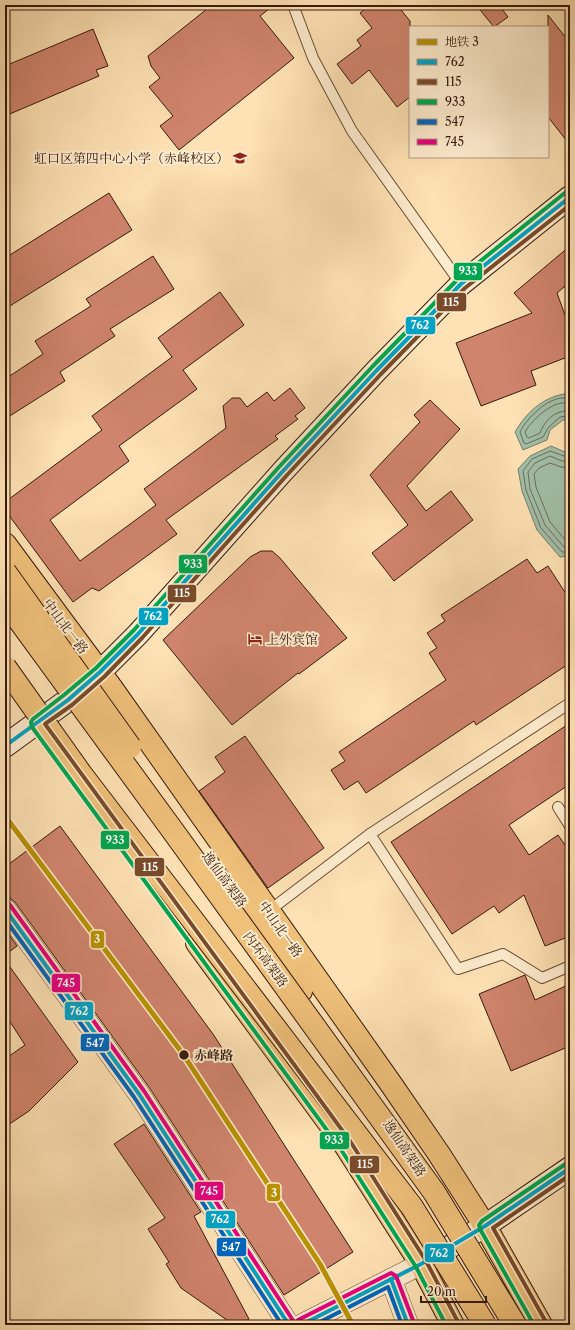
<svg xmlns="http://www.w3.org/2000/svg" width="575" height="1330" font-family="'Libre Caslon Text','Noto Serif SC',serif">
	<rect width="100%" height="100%" fill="#fee1b4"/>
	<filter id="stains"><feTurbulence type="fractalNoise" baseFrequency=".005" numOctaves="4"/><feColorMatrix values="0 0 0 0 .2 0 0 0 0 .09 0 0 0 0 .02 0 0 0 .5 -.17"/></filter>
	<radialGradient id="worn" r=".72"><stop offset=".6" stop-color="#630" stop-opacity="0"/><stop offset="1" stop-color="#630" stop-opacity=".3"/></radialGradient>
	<g fill="#a1bea7" stroke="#777c69">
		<path d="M564,394L570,396V420H563L550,430L547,440L523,450L515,432C526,413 542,398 564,394Z"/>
		<polygon points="551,446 565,452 570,453 570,556 560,557 537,530 522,491 518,469 530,456"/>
	</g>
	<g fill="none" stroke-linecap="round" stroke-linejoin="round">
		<g stroke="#6c6c59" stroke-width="1">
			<path d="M570,399C568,399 566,398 564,398C548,397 526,419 520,432L524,443L526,444L543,437L548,428L560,417L570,416"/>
			<path d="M570,404C568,404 566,403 564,403C551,402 530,422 525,432L527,437L529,438L540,433C545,420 555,410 570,411"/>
			<polyline points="570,457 564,456 550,451 532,459 523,471 526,490 541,528 562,552 570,552"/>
			<polyline points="570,462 562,461 550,456 535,463 528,472 530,489 545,525 564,547 570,547"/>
			<polyline points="570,468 561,467 550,463 539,468 534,474 536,487 550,522 566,541 570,541"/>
		</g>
	</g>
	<g fill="#cf846d" stroke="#371a0b">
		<polygon points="212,5 274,5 260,16 294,58 179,150 160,126 173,116 149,87 160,78 151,66 148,56"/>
		<polygon points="370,5 397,5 410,21 410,97 397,107 369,70 352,84 337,64 361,46 357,40 372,28 360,13"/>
		<polygon points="476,5 499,5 508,17 494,27"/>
		<polygon points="548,15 570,43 570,145 548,117"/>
		<polygon points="93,29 108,66 96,70 99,76 5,116 5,66"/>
		<polygon points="109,193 132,230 5,309 5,258"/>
		<polygon points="570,246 570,282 557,293 570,329 570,356 531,371 536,385 481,406 456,343 532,313 514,293"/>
		<polygon points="153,256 174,289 110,329 115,336 60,372 65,381 5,419 5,379 43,354 35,341 91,306 86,299"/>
		<polygon points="220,292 244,325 183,370 197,389 119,446 129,461 50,520 80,561 156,505 144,489 226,428 223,406 232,398 240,398 247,407 267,392 274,401 290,388 305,408 295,416 298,419 275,436 278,439 166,520 177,534 99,591 92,588 73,602 5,510 5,502 102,430 92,416 172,357 158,338"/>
		<polygon points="430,400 460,429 407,486 426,511 451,491 473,520 394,581 372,553 408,525 370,475 420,422 414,415"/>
		<polygon points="261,551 272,551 280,558 347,638 299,674 298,673 232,725 163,640 250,557"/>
		<polygon points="527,559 537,573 548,566 570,600 570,663 476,725 474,721 366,793 358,781 344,790 331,770 345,761 339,752 446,680 429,653 437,648 427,633 445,621 441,615"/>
		<polygon points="570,723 570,784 509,825 529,855 558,835 570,852 570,936 545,946 524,895 499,913 494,906 452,934 391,842"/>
		<polygon points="245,736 324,848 268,888 199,791 225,772 215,757"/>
		<polygon points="60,826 213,1034 353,1252 284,1295 149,1087 15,902 10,898 5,897 5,867"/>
		<polygon points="5,929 17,946 5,955"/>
		<polygon points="5,960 78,1062 29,1111 5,1127 5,1059 25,1045 5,1014"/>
		<polygon points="525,975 535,1000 570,984 570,1046 511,1071 479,994"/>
		<polygon points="144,1124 201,1212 194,1216 249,1319 239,1325 234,1325 181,1288 166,1264 169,1262 148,1229 165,1218 114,1144"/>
	</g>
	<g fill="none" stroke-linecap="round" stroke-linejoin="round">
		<defs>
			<g id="lane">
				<polyline points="293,5 313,58 352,131 461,284"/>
				<polyline points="558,807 570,826"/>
				<polyline points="370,834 458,969 503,954 542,978 570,966"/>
				<polyline points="278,904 370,834 570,703"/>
			</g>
			<g id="street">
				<polyline points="5,909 139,1094 289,1325"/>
				<polyline points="391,1279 408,1325"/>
				<polyline points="301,1325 421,1264"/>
			</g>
			<g id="secondary">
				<polyline points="5,746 68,700 100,672 138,634 283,471 377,370 461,284 570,197"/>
				<polyline points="423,1263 485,1226 570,1168"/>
			</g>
			<g id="primary">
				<polyline points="5,544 113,690 391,1084 439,1154 485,1226 541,1325"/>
				<polyline points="197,943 345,1145 421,1264 453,1325"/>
			</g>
			<polyline id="highway" points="247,910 301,991"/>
		</defs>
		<use href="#lane" stroke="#694c35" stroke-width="12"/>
		<use href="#street" stroke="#694c35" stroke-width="22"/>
		<use href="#secondary" stroke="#371a0b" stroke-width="24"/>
		<use href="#primary" stroke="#371a0b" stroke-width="24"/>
		<use href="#highway" stroke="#371a0b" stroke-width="24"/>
		<use href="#lane" stroke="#feecce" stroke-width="10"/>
		<use href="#street" stroke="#feecce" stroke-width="21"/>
		<use href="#secondary" stroke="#feecce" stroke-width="22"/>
		<use href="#primary" stroke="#efc07a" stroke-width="22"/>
		<use href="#highway" stroke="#efc07a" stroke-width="22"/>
		<defs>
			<g id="highway-bridge">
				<polyline points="5,572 130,747"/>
				<polyline points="5,601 173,831 434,1192 515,1325"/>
				<polyline points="5,667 81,774 412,1207 485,1325"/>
			</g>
		</defs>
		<use href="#highway-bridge" stroke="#371a0b" stroke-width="24" stroke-linecap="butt"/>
		<use href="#highway-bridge" stroke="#efc07a" stroke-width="22"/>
		<defs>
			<g id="bus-1">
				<polyline points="5,746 68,700 100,672 138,634 283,471 377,370 461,284 570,197"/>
				<polyline points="5,909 139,1094 289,1325"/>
				<polyline points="391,1279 408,1325"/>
				<polyline points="301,1325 421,1264 485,1226 570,1168"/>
			</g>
			<g id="bus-2">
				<polyline points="458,1322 426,1261 350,1141 45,724 72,705 104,677 142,638 287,475 381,374 465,288 570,205"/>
				<polyline points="546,1322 493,1228 570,1175"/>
			</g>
			<g id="bus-3">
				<polyline points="446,1325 416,1267 340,1148 32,727 31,722 33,719 64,695 96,668 134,630 279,467 373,366 457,280 566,192"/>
				<polyline points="534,1325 480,1229 479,1225 482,1221 567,1163"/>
			</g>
			<g id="bus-4">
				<polyline points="5,919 134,1097 282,1325"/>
				<polyline points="314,1325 388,1287 402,1325"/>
			</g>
			<g id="bus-5">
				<polyline points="10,905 144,1091 294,1322"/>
				<polyline points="298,1320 391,1273 396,1276 414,1323"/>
			</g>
		</defs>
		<use href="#bus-1" stroke="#feecce" stroke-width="7"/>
		<use href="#bus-2" stroke="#feecce" stroke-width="7"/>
		<use href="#bus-3" stroke="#feecce" stroke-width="7"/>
		<use href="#bus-4" stroke="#feecce" stroke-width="7"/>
		<use href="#bus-5" stroke="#feecce" stroke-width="7"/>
		<use href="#bus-1" stroke="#03a2c4" stroke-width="4"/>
		<use href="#bus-2" stroke="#7a4b2a" stroke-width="4"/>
		<use href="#bus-3" stroke="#00a651" stroke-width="4"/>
		<use href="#bus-4" stroke="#0065bd" stroke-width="4"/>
		<use href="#bus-5" stroke="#e5007d" stroke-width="4"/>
		<defs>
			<polyline id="metro-1" points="5,816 183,1054 320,1264 353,1325"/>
		</defs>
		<use href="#metro-1" stroke="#feecce" stroke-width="8"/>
		<use href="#metro-1" stroke="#b99104" stroke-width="5"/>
	</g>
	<defs>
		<symbol id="school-bare" viewBox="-9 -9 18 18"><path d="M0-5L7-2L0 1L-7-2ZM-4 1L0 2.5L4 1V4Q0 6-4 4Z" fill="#8f2418" stroke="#feecce" stroke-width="2.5" paint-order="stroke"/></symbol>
		<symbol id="hotel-bare" viewBox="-9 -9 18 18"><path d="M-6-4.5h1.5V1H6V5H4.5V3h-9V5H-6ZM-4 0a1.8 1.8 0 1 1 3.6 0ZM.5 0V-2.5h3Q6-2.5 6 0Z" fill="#8f2418" stroke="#feecce" stroke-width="2.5" paint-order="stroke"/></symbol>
	</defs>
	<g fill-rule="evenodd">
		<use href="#school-bare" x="230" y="148" width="20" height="20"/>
		<use href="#hotel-bare" x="245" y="629" width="20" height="20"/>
	</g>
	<circle fill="#371a0b" stroke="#feecce" stroke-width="1.5" cx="184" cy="1055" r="5.5"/>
	<g text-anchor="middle" stroke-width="4" stroke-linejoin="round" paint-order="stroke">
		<g font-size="13" fill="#371a0b" stroke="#feecce" text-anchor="end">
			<text x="229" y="163">虹口区第四中心小学（赤峰校区）</text>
			<text x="266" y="644" text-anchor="start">上外宾馆</text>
		</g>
		<g font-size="13" fill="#371a0b" stroke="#feecce">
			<text transform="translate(66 626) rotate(53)" y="5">中山北一路</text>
			<text transform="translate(225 879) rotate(54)" y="5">逸仙高架路</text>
			<text transform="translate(281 929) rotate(55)" y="5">中山北一路</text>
			<text transform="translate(266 959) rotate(54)" y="5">内环高架路</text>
			<text transform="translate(405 1148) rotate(56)" y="5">逸仙高架路</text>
		</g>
		<g font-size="13" font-weight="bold" fill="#371a0b" stroke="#feecce" text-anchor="start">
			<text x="194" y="1060">赤峰路</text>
		</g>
	</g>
	<g stroke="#feecce" stroke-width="1.5">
		<rect x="453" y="262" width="30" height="19" rx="4" fill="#00a651"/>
		<rect x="436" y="292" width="31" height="20" rx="4" fill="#7a4b2a"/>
		<rect x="405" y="316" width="31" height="19" rx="4" fill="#03a2c4"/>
		<rect x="178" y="554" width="30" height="20" rx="4" fill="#00a651"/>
		<rect x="167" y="584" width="30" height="19" rx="4" fill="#7a4b2a"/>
		<rect x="138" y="607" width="31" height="19" rx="4" fill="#03a2c4"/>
		<rect x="100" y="830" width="30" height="20" rx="4" fill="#00a651"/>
		<rect x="134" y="857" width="31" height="20" rx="4" fill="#7a4b2a"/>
		<rect x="90" y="930" width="15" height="19" rx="4" fill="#b99104"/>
		<rect x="51" y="973" width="30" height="20" rx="4" fill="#e5007d"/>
		<rect x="64" y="1001" width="30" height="20" rx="4" fill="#03a2c4"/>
		<rect x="80" y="1033" width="30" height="19" rx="4" fill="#0065bd"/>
		<rect x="319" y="1131" width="31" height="19" rx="4" fill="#00a651"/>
		<rect x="349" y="1155" width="31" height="19" rx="4" fill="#7a4b2a"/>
		<rect x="194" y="1181" width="30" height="20" rx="4" fill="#e5007d"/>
		<rect x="266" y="1183" width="15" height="19" rx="4" fill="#b99104"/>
		<rect x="205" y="1210" width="31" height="19" rx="4" fill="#03a2c4"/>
		<rect x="216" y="1237" width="31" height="20" rx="4" fill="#0065bd"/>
		<rect x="424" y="1243" width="31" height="20" rx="4" fill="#03a2c4"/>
	</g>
	<g font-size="11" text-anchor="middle" font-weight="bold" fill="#fff">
		<text x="468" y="275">933</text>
		<text x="451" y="306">115</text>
		<text x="420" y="329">762</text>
		<text x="193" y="568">933</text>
		<text x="182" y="597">115</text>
		<text x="153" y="620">762</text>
		<text x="115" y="844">933</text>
		<text x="150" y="871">115</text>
		<text x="97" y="943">3</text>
		<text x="66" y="987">745</text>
		<text x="79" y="1015">762</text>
		<text x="95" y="1047">547</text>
		<text x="334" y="1144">933</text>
		<text x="365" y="1168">115</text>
		<text x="209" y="1195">745</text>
		<text x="274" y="1197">3</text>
		<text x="220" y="1223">762</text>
		<text x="231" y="1251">547</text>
		<text x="439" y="1257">762</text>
	</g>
	<rect width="575" height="1330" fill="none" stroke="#fee1b4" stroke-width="20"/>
	<rect x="6" y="6" width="563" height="1318" fill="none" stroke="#371a0b" stroke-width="2"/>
	<rect x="10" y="10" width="555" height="1310" fill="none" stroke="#371a0b"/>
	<rect x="409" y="26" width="140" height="132" fill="#feecce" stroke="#ae9880"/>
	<rect x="417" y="39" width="20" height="6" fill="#b99104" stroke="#ae9880"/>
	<text x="445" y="46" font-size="12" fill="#371a0b">地铁 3</text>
	<rect x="417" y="59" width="20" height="6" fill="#03a2c4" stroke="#ae9880"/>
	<text x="445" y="66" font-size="12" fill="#371a0b">762</text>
	<rect x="417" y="79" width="20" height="6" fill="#7a4b2a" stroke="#ae9880"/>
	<text x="445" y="86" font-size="12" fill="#371a0b">115</text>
	<rect x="417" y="99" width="20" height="6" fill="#00a651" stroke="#ae9880"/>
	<text x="445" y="106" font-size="12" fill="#371a0b">933</text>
	<rect x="417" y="119" width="20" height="6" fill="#0065bd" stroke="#ae9880"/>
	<text x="445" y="126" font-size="12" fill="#371a0b">547</text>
	<rect x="417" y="139" width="20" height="6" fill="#e5007d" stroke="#ae9880"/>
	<text x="445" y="146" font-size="12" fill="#371a0b">745</text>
	<path d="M421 1296v6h65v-6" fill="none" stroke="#371a0b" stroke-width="2"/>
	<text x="427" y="1296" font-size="12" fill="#371a0b" stroke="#feecce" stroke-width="3" paint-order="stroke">20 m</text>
	<rect width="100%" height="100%" filter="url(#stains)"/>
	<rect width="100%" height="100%" fill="url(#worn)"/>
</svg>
